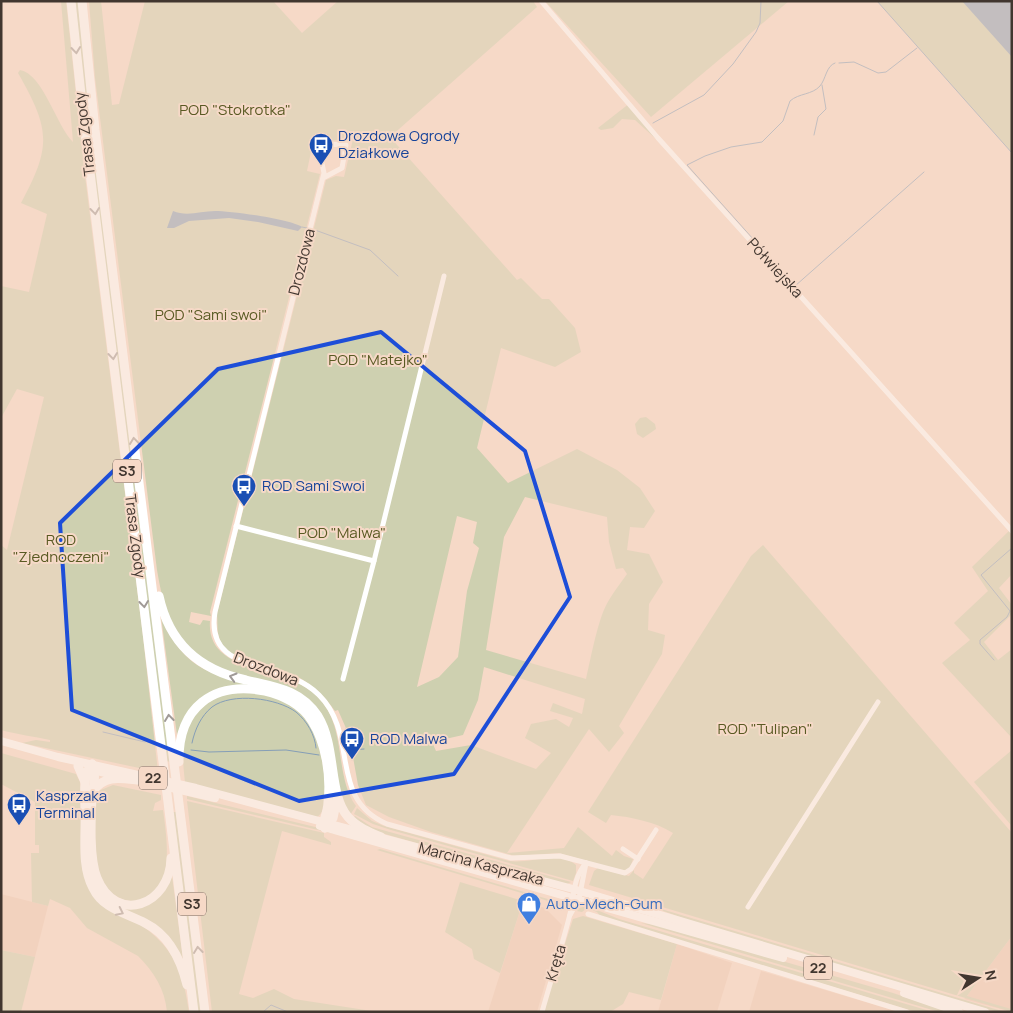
<svg xmlns="http://www.w3.org/2000/svg" width="1013" height="1013" font-family="Manrope,sans-serif">
	<rect width="100%" height="100%" fill="#f6d9c7"/>
	<g fill="#eecab4">
		<polygon points="1,894 48,906 35,957 1,950"/>
		<polygon points="523,901 545,908 562,925 537,1012 488,1012"/>
		<polygon points="1012,936 1012,1012 964,999 967,996"/>
		<polygon points="677,944 732,963 717,1012 658,1012"/>
		<polygon points="761,971 899,1012 749,1012"/>
	</g>
	<g fill="#ced0b0" fill-rule="evenodd">
		<path d="M61,1H66L84,168L143,636L158,772L22,743L36,740L50,742V740C33,736 19,735 1,730V545L7,550L44,397L17,389L1,418V286L29,292L47,214L21,203C52,146 50,129 18,73L20,70C43,74 56,125 73,142Z"/>
		<polygon points="74,1 79,1 170,762 167,761 86,115"/>
		<path d="M89,1H101L112,105L119,104L145,1H273L302,33L338,1H533L537,7L390,137L517,280L521,278L542,299H549L575,328L581,352L555,367L501,348L477,448L508,483L577,449L617,470L640,488L655,511L644,528L630,527L627,550L649,554L663,582L649,604L648,630L665,635L662,654L619,726L624,733L609,752L589,729L507,853L564,848L578,827L612,856L616,850L624,856L633,859L630,868L625,872L559,853L515,856L431,832L389,817L366,805L358,785L349,735L338,710L335,711C322,692 306,679 285,671C266,664 234,663 222,644C216,634 218,625 217,614L326,180L336,176L344,177L353,139L313,142L307,171L320,174L210,612L211,616L191,612L189,622L200,625L203,620L210,621C206,673 277,665 311,691C350,721 332,773 356,806L350,815L343,804L323,718C287,702 208,673 184,645C168,626 161,594 157,570L95,78ZM525,497L607,517L609,542L616,569L623,568L627,574C621,583 614,591 609,600C598,617 591,658 586,679L486,650L504,537ZM457,516L477,522L473,543L479,548L467,591L458,657L439,677L417,687ZM484,667L585,699L582,714L553,703L550,711L573,718L569,727L556,719L531,724L525,738L551,753L536,769L471,745L436,751L432,742L463,735L478,700Z"/>
		<polygon points="545,1 789,1 651,117"/>
		<polygon points="877,1 963,1 1012,56 1012,153"/>
		<polygon points="630,103 656,139 635,120 622,119 613,128 601,130 598,128"/>
		<polygon points="646,417 655,424 656,429 643,438 637,434 635,424 640,418"/>
		<polygon points="1010,530 1012,574 999,588 1012,605 1012,614 984,642 998,660 1012,649 1012,738 942,663 970,640 954,623 988,591 972,567"/>
		<path d="M763,545L1012,833V936L967,996L1011,1009L1012,1006V1012L589,885L594,871L598,868L629,876L634,870V873L643,879L673,833C656,822 631,817 611,815L606,823L588,812L751,556Z"/>
		<path d="M161,617C170,638 183,658 204,669C258,698 311,673 329,752C333,770 335,790 333,809H330C334,778 328,735 307,711C297,698 279,692 264,689C221,681 193,693 177,735Z"/>
		<path d="M228,692C246,693 273,691 288,702C294,707 303,713 308,719C320,734 335,808 317,817L185,782C182,756 179,723 204,705C211,700 220,696 228,692Z"/>
		<polygon points="1012,750 1012,825 1011,825 974,782"/>
		<path d="M1,753L76,774L80,782L96,897C151,931 180,941 189,1012H167C165,989 154,972 138,956L87,928L70,908L50,899L48,906L32,902L31,853H39V845H35V802L1,784Z"/>
		<path d="M113,785L161,795V800L155,803L153,811L163,810C167,838 178,907 130,901C120,900 106,891 102,882C91,856 95,823 95,795L96,792Z"/>
		<polygon points="187,796 336,832 335,834 187,799"/>
		<polygon points="187,801 324,833 324,837 331,842 331,845 282,831 239,994 253,998 274,989 294,999 378,1012 212,1012"/>
		<path d="M357,808L372,821L384,826L509,861C529,864 560,850 576,865V873L573,881L391,830L373,824L354,814Z"/>
		<polygon points="173,812 176,812 202,1012 197,1012"/>
		<polygon points="355,816 372,827 386,831 571,882 567,884 515,871 385,834 372,830 353,818"/>
		<polygon points="380,849 568,905 568,908 561,911 556,904 545,900 377,850"/>
		<polygon points="92,870 110,900 151,903 160,896 172,876 183,959 170,938 100,894"/>
		<polygon points="460,882 523,901 500,973 474,959 472,949 445,932"/>
		<polygon points="641,903 1005,1012 997,1012 708,927"/>
		<polygon points="587,906 619,919 933,1012 916,1012 601,917 597,912 587,908 582,912 577,911 579,908"/>
		<polygon points="583,916 677,944 661,1000 629,992 623,1004 610,1012 543,1012 573,919"/>
		<polygon points="641,923 657,925 893,993 949,1012 939,1012"/>
		<polygon points="1,950 35,957 21,1012 1,1012"/>
	</g>
	<g fill="#859eb7">
		<polygon points="962,1 1012,1 1012,57"/>
		<path d="M173,211C187,217 201,211 215,211C231,211 290,219 302,227L298,231L258,222L229,218L189,221L174,228H167Z"/>
	</g>
	<g fill="none" stroke-linecap="round" stroke-linejoin="round">
		<g stroke="#859eb7" stroke-width="1">
			<polyline points="877,1 1012,153"/>
			<path d="M835,63C826,66 826,79 820,86C812,95 799,93 790,101L783,121L762,142L731,147L705,156L687,165L795,286L924,172"/>
			<polyline points="839,63 854,62 878,73 886,72 917,48"/>
			<polyline points="653,123 704,95 733,64 756,32 760,23 761,1"/>
			<polyline points="814,135 818,117 826,109 822,85"/>
			<polyline points="302,227 307,228"/>
			<polyline points="315,230 370,250 398,276"/>
			<polyline points="994,660 980,644 980,640 1007,617 1010,611 981,575 1012,548"/>
			<polyline points="103,732 145,742"/>
			<path d="M192,743C195,729 201,716 212,707C232,692 277,698 296,712C307,721 315,735 316,748"/>
			<polyline points="191,750 209,752 286,750 319,755"/>
			<polyline points="349,750 364,749"/>
			<polyline points="263,1012 271,1005 288,1012"/>
		</g>
		<g stroke="#fff" stroke-width="5">
			<polyline points="541,1 658,138 1012,531"/>
			<path d="M323,178L342,168L346,145L326,144L319,149L324,173L215,612C204,677 283,658 319,695C360,736 327,798 387,824L511,858L560,856L625,873L631,869L656,830"/>
			<polyline points="236,526 374,561 343,679"/>
			<polyline points="374,561 444,276"/>
			<polyline points="623,849 638,859"/>
			<polyline points="748,907 878,702"/>
			<polyline points="588,914 907,1012"/>
			<polyline points="570,915 579,899 586,863"/>
			<path d="M542,1012C551,980 561,949 569,918C574,900 572,879 586,863"/>
		</g>
		<g stroke="#fff" stroke-width="8">
			<polyline points="1,741 58,757 196,788 573,889 985,1012"/>
			<polyline points="89,769 122,777"/>
			<polyline points="133,779 215,798"/>
			<polyline points="320,826 783,958"/>
			<polyline points="904,993 959,1012"/>
		</g>
		<g stroke="#fff" stroke-width="9">
			<polyline points="71,1 85,132 194,1012"/>
			<polyline points="82,1 95,130 205,1012"/>
			<path d="M159,596C169,643 199,670 246,680C275,687 300,689 318,716C337,747 328,794 348,817C357,827 369,832 381,837"/>
			<path d="M179,762C178,707 213,681 265,691C283,695 302,705 312,721C326,743 331,776 328,802C328,809 325,817 323,824L325,828"/>
			<path d="M92,764C82,774 85,798 85,812C86,836 81,866 93,888C103,909 126,913 145,923C169,935 181,960 187,985"/>
			<path d="M92,764C97,775 93,787 92,798C91,819 89,858 97,878C116,925 170,906 171,858"/>
			<polyline points="78,766 85,782"/>
			<path d="M93,791C105,775 119,778 137,780"/>
			<polyline points="325,828 333,818 337,799"/>
		</g>
	</g>
	<defs><path id="oneway-chevron" d="M-2-3.5L2.5 0L-2 3.5" fill="none" stroke-width="1.6" stroke-linecap="round" stroke-linejoin="round" transform="scale(1.25)"/></defs>
	<g stroke="#a09a97">
		<use href="#oneway-chevron" transform="translate(76 50) rotate(84)"/>
		<use href="#oneway-chevron" transform="translate(95 211) rotate(83)"/>
		<use href="#oneway-chevron" transform="translate(113 356) rotate(83)"/>
		<use href="#oneway-chevron" transform="translate(134 441) rotate(-97)"/>
		<use href="#oneway-chevron" transform="translate(144 604) rotate(83)"/>
		<use href="#oneway-chevron" transform="translate(233 677) rotate(-164)"/>
		<use href="#oneway-chevron" transform="translate(169 718) rotate(-97)"/>
		<use href="#oneway-chevron" transform="translate(120 912) rotate(26)"/>
		<use href="#oneway-chevron" transform="translate(198 950) rotate(-97)"/>
	</g>
	<path d="M0 0H1013V1013H0ZM381,332L525,451L570,597L454,774L299,801L72,710L60,523L218,369Z" fill="#f6d9c7" fill-opacity=".55" fill-rule="evenodd"/>
	<path fill="none" stroke="#1d4ed8" stroke-width="4" stroke-linejoin="round" d="M381,332L525,451L570,597L454,774L299,801L72,710L60,523L218,369Z"/>
	<defs>
		<symbol id="bus-pin" viewBox="-11 -11 22 30"><path d="M0 17L-7.5 6A9.5 9.5 0 1 1 7.5 6Z" fill="#1a4fb4" stroke="#f6d9c7"/><path d="M-5-6H5V4H4V6H2V4H-2V6H-4V4H-5ZM-3.5-4V0h7V-4ZM-3.5 1.2v1.5H-2V1.2ZM2 1.2v1.5H3.5V1.2Z" fill="#fff"/></symbol>
		<symbol id="shop-pin" viewBox="-11 -11 22 30"><path d="M0 17L-7.5 6A9.5 9.5 0 1 1 7.5 6Z" fill="#3f7fe0" stroke="#f6d9c7"/><path d="M-5-2.5h2.3a2.7 3.5 0 0 1 5.4 0H5L5.5 6h-11ZM-1.5-2.5h3a1.5 2.3 0 0 0-3 0Z" fill="#fff"/></symbol>
	</defs>
	<g fill-rule="evenodd">
		<use href="#bus-pin" x="307" y="131" width="28" height="38"/>
		<use href="#bus-pin" x="230" y="472" width="28" height="38"/>
		<use href="#bus-pin" x="338" y="725" width="28" height="38"/>
		<use href="#bus-pin" x="5" y="791" width="28" height="38"/>
		<use href="#shop-pin" x="515" y="890" width="28" height="38"/>
	</g>
	<g text-anchor="middle" stroke-width="4" stroke-linejoin="round" paint-order="stroke">
		<g fill="#f6d9c7" stroke="#77675d" stroke-width="1">
			<rect x="113" y="459.5" width="28" height="23" rx="4"/>
			<rect x="139" y="766.5" width="28" height="23" rx="4"/>
			<rect x="178" y="892.5" width="28" height="23" rx="4"/>
			<rect x="804" y="956.5" width="28" height="23" rx="4"/>
		</g>
		<g font-size="14" font-weight="bold" fill="#41362f">
			<text x="127" y="476">S3</text>
			<text x="153" y="783">22</text>
			<text x="192" y="909">S3</text>
			<text x="818" y="973">22</text>
		</g>
		<g font-size="15" fill="#595a23" stroke="#f6d9c7">
			<text x="235" y="115">POD "Stokrotka"</text>
			<text x="211" y="320">POD "Sami swoi"</text>
			<text x="378" y="365">POD "Matejko"</text>
			<text x="342" y="538">POD "Malwa"</text>
			<text x="61" y="545">ROD<tspan x="61" dy="17">"Zjednoczeni"</tspan></text>
			<text x="765" y="734">ROD "Tulipan"</text>
		</g>
		<g font-size="15" fill="#41362f" stroke="#f6d9c7">
			<text transform="translate(85 134) rotate(-97)" y="5">Trasa Zgody</text>
			<text transform="translate(302 262) rotate(-76)" y="5">Drozdowa</text>
			<text transform="translate(775 268) rotate(48)" y="5">Półwiejska</text>
			<text transform="translate(135 536) rotate(83)" y="5">Trasa Zgody</text>
			<text transform="translate(266 669) rotate(21)" y="5">Drozdowa</text>
			<text transform="translate(481 864) rotate(15)" y="5">Marcina Kasprzaka</text>
			<text transform="translate(556 963) rotate(-74)" y="5">Kręta</text>
		</g>
		<g font-size="15" fill="#164399" stroke="#f6d9c7" text-anchor="start">
			<text x="338" y="141">Drozdowa Ogrody<tspan x="338" dy="17">Działkowe</tspan></text>
			<text x="262" y="491">ROD Sami Swoi</text>
			<text x="370" y="744">ROD Malwa</text>
			<text x="36" y="801">Kasprzaka<tspan x="36" dy="17">Terminal</tspan></text>
		</g>
		<g font-size="15" fill="#366cbe" stroke="#f6d9c7" text-anchor="start">
			<text x="546" y="909">Auto-Mech-Gum</text>
		</g>
	</g>
	<rect width="1013" height="1013" fill="none" stroke="#41362f" stroke-width="5"/>
	<g transform="translate(978 978) rotate(78)" stroke="#f6d9c7" stroke-width="4" paint-order="stroke">
	<path d="M0-4L9 19L0 12L-9 19Z" fill="#41362f"/>
	<text y="-8" font-size="14" font-weight="bold" text-anchor="middle" fill="#41362f">N</text>
	</g>
</svg>
